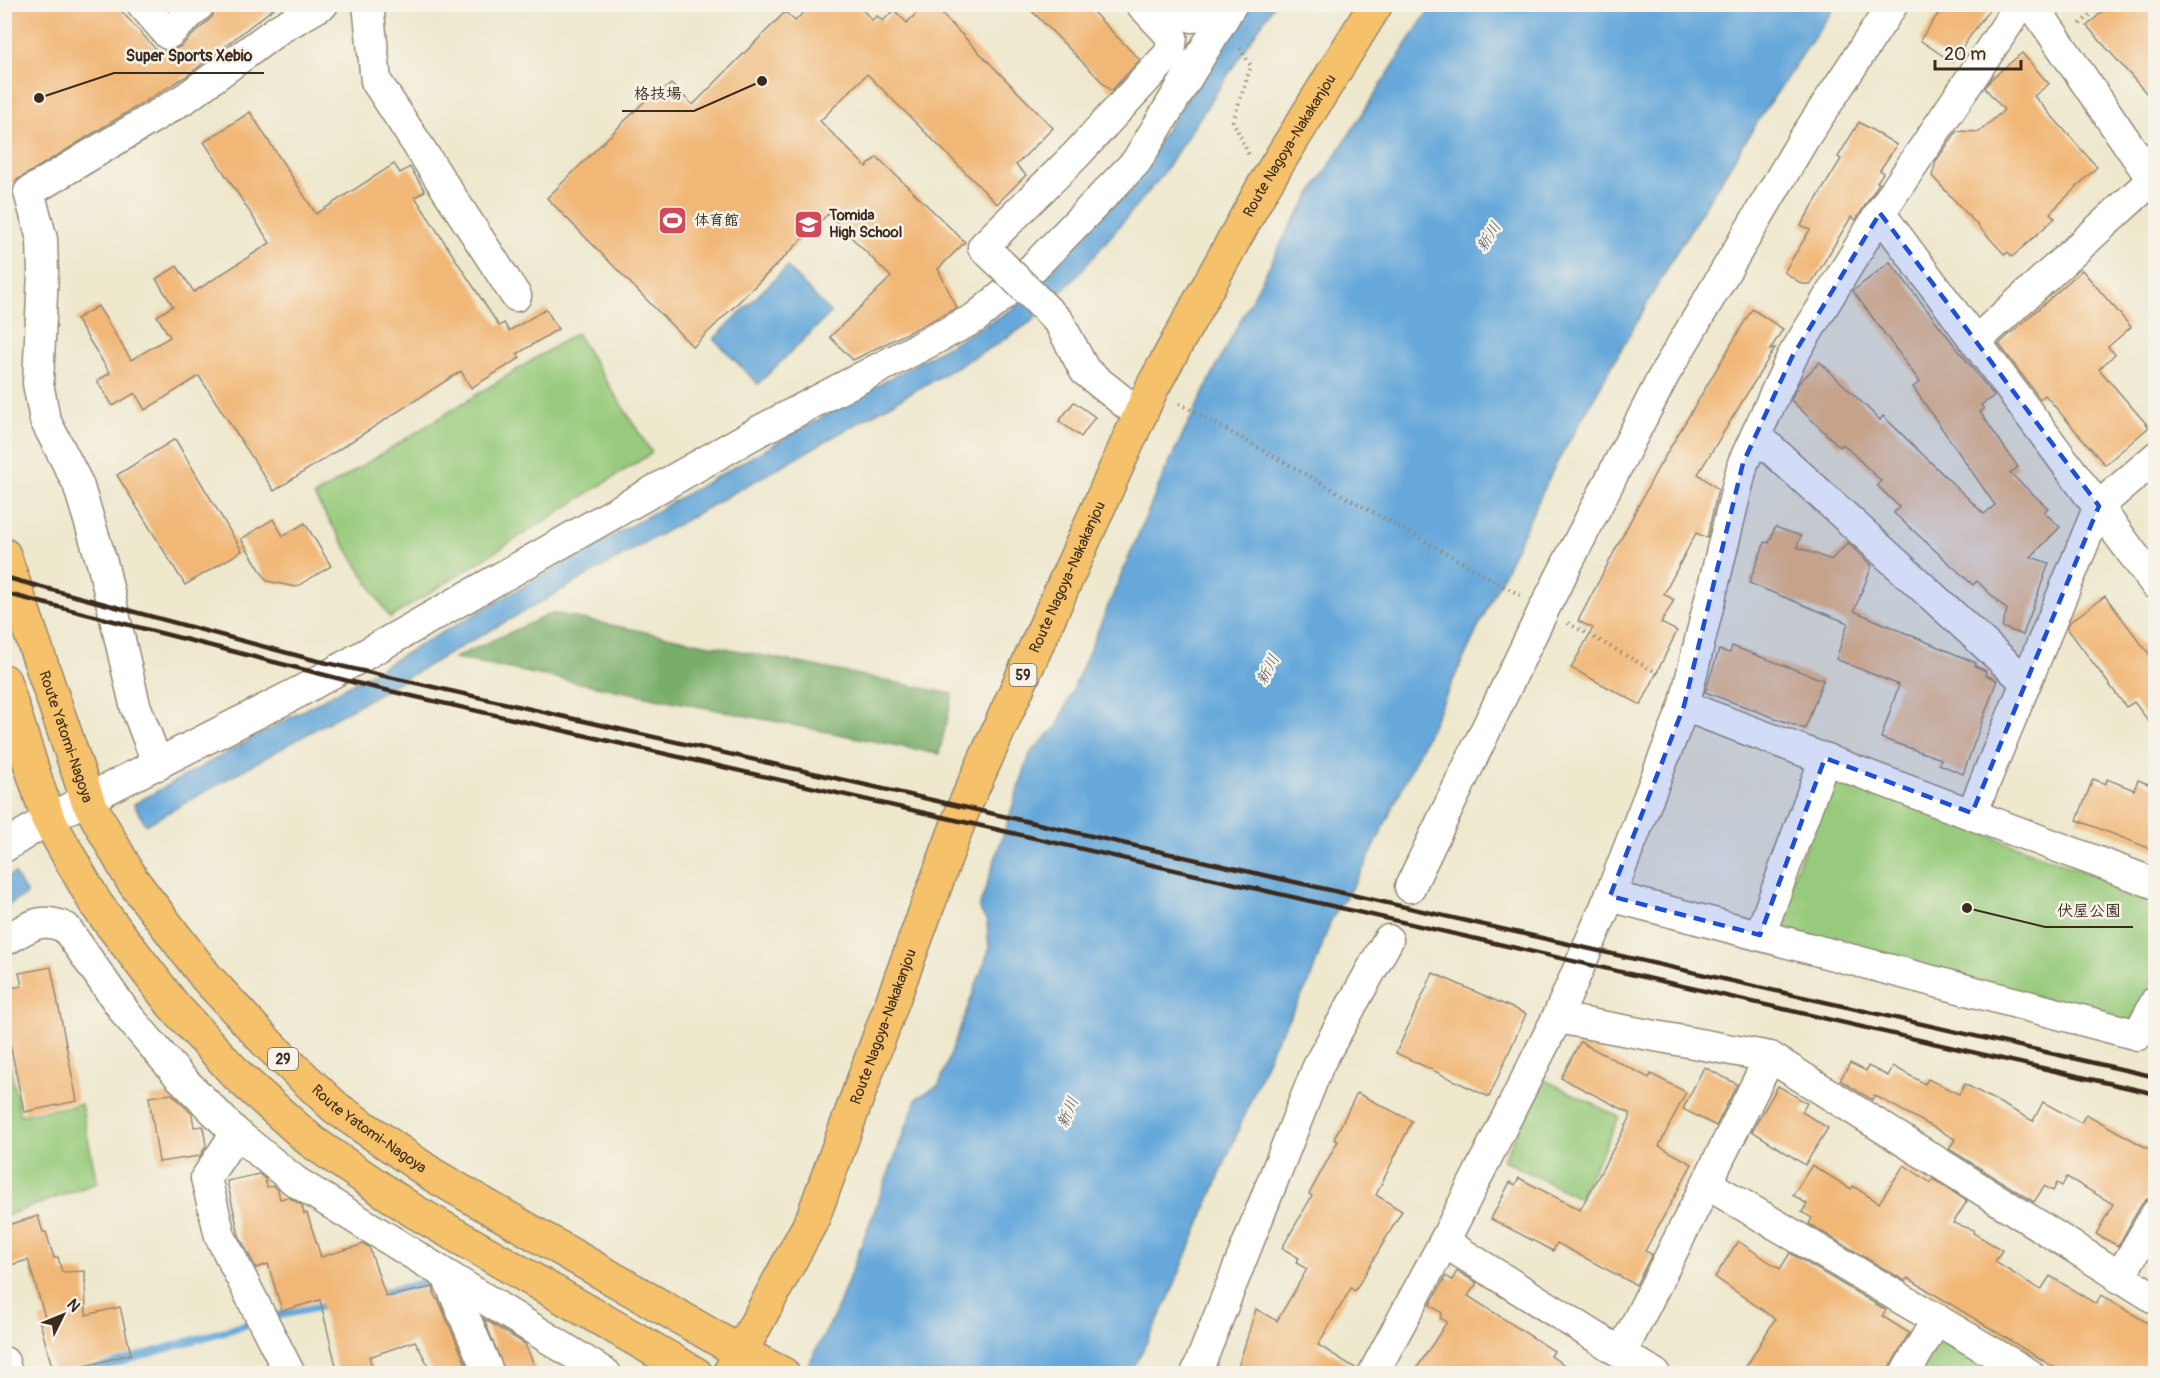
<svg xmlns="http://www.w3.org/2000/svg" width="2160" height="1378" font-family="Pangolin,'Klee One',sans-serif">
	<rect width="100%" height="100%" fill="#f7f3e8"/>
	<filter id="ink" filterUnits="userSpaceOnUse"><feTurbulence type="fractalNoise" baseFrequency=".0167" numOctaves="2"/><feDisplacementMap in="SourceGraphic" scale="12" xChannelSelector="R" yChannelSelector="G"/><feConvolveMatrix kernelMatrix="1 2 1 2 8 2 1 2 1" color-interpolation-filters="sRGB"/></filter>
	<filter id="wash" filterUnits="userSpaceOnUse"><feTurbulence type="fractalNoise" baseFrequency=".008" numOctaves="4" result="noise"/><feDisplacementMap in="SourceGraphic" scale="24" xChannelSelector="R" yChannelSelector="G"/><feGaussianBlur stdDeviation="1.35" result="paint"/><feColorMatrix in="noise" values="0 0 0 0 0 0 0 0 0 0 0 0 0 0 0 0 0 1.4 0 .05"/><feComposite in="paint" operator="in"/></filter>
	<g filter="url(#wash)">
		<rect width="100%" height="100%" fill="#eee8cd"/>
		<g fill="#97ca7b" stroke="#697a4c" stroke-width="1.5">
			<polygon points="576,333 652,453 390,618 314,496"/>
			<polygon points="1834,777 2155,898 2155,976 2131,1023 1783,928 1776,917"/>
			<polygon points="4,1036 20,1115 81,1104 97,1183 5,1216"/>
			<polygon points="1543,1079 1619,1117 1579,1198 1503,1160"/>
			<polygon points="1942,1341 1998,1373 1913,1374 1929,1345"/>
		</g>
		<polygon fill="#79ae6b" stroke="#5a6c44" stroke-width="1.5" points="552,613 953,694 939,754 454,658"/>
		<g fill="#66a8da" stroke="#50697c" stroke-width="1.5">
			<path d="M1249,5H1274L1160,178L1078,275L1031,322L999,343L146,825L134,804L371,673L1011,310C1106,223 1180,114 1249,5Z"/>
			<polygon points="1432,5 1836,5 1761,116 1677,251 1554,468 1365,866 1331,920 1309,983 1273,1046 1169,1298 1131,1373 804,1373 836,1312 917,1098 939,1085 989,950 987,922 979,908 1030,754 1058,725 1166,469 1220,359 1290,227"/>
			<polygon points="787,267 831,313 758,384 714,339"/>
			<polygon points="14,873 27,894 5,907 5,879"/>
		</g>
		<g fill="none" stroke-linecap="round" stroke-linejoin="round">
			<g stroke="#66a8da" stroke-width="8">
				<polyline points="375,1294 430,1282"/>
				<polyline points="266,1318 333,1304"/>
				<polyline points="79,1374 252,1323"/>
			</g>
		</g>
		<g id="blocks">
			<g fill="#f1b777">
				<polygon points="4,4 115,4 159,53 180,47 212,17 217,4 279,4 188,75 4,188"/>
				<polygon points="812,4 857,4 872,20 877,16 883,21 894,10 907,23 925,4 932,4 1053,128 1016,165 1026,175 997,204 867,74 820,121 866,167 877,157 965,242 938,269 957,308 853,360 830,337 891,277 828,214 693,347 547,198 649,97 655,97 671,84 693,105 785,12 795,21"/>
				<polygon points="1025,4 1085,4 1140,60 1111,91"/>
				<polygon points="1945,4 1993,4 1952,62 1920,40"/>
				<polygon points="2110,4 2156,4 2156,104 2087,26"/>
				<polygon points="2022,53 2049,84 2034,96 2097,167 2050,213 2055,218 2012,257 2008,252 2005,255 1932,176 1936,161 1957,131 1979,132 2004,110 1985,88 1991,79"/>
				<polygon points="250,112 316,214 394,164 400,173 410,167 425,191 415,197 499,326 504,323 509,331 546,309 558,329 517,354 520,358 471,388 461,371 274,491 199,376 145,410 135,393 113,406 97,381 110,373 76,319 98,306 131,360 170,337 157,316 173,306 156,279 177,266 194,292 270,243 204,142"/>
				<polygon points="1859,122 1897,145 1880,170 1883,173 1877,182 1879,183 1856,220 1851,217 1811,284 1802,284 1784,272 1810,230 1801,225 1841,159 1838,157"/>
				<polygon points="1890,262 1994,396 1981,405 1984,409 1980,412 2018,467 2010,473 2048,508 2044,512 2060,527 2031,557 2049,563 2023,635 2002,627 2007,610 1977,581 1973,585 1894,513 1899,507 1877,485 1881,481 1843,444 1840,447 1791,400 1798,384 1820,362 1880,420 1883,416 1984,514 1995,505 1913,387 1920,382 1853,291"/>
				<polygon points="2082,270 2131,327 2108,347 2115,354 2099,369 2149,427 2105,465 2045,395 2040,399 1999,344"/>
				<polygon points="1752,309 1783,329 1770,350 1775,348 1698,474 1718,489 1707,538 1696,533 1664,594 1674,600 1661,623 1677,631 1641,705 1571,668 1593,628 1578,621 1658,468"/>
				<polygon points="1074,402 1095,417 1081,437 1059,421"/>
				<polygon points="175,439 242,551 185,585 117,475"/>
				<polygon points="273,519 283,536 305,523 331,566 296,587 267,581 241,539"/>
				<polygon points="1775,527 1801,536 1797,547 1831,560 1848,543 1872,566 1854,611 1976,663 1975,666 1986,671 1985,675 1997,680 1963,774 1939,764 1941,759 1881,738 1899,685 1836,659 1848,623 1749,583 1765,542 1769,543"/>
				<polygon points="2105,596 2156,663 2156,731 2134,702 2126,707 2067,628 2070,622"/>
				<polygon points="1732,646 1823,680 1805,729 1705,692 1719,650 1730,653"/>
				<polygon points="2093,779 2106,784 2107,779 2134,790 2138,780 2156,787 2156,851 2077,820"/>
				<polygon points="51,967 77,1101 24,1112 4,1014 4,989 22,986 19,973"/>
				<polygon points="1433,973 1526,1014 1489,1097 1396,1053"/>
				<polygon points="1580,1042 1649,1078 1651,1074 1686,1092 1659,1146 1692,1164 1645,1251 1652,1254 1636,1285 1557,1243 1553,1251 1491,1219 1510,1182 1515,1185 1519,1178 1580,1210 1630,1118 1630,1113 1561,1078"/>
				<polygon points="1850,1063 1866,1071 1868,1066 1888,1076 1893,1066 1925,1084 1928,1079 1959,1094 1965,1084 2033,1121 2043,1102 2081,1123 2086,1114 2156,1153 2156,1197 2147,1199 2141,1205 2118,1246 2096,1234 2113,1204 2067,1177 2062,1186 2057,1183 2053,1191 2044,1186 2034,1202 1949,1149 1955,1139 1874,1095 1872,1100 1840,1080"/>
				<polygon points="1704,1067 1737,1084 1716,1126 1683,1109"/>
				<polygon points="1778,1086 1807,1103 1802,1112 1828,1128 1805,1165 1752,1131"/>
				<polygon points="1357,1093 1412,1121 1376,1195 1402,1211 1355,1291 1351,1288 1318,1345 1357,1369 1356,1374 1236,1374 1256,1309 1277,1321 1307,1269 1296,1263 1299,1258 1282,1248 1312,1196 1309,1194 1338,1141 1334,1139"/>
				<polygon points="172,1094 192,1114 194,1127 203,1126 206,1146 200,1156 159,1162 149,1097"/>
				<polygon points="1812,1165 1851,1189 1853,1186 1879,1203 1904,1165 1931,1183 1933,1179 1967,1201 1953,1223 1974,1230 1973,1233 2002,1250 1995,1262 2041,1290 2050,1276 2096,1304 2101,1295 2156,1328 2156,1364 2150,1374 2065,1374 1908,1278 1905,1281 1809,1224 1812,1218 1802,1212 1807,1204 1793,1195"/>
				<polygon points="259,1174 265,1179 267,1187 273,1186 278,1190 280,1199 288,1197 302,1205 304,1214 307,1213 321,1257 364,1244 369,1247 386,1297 433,1287 436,1299 438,1299 470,1374 433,1374 415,1341 369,1357 375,1374 338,1374 320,1300 282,1311 268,1264 256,1268 239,1235 227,1181"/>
				<polygon points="38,1216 43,1232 46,1232 54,1258 58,1257 62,1272 85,1271 86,1315 120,1307 131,1354 54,1374 39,1319 45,1317 28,1260 4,1267 4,1226"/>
				<polygon points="1738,1241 1780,1269 1790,1253 1886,1310 1882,1316 1909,1333 1886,1374 1758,1374 1746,1367 1775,1319 1715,1277"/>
				<polygon points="1457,1271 1477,1283 1468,1296 1554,1351 1551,1356 1578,1374 1413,1374 1447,1322 1440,1318 1442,1313 1430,1305 1446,1276 1452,1280"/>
				<polygon points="484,1319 525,1344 538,1374 506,1374"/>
			</g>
		</g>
	</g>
	<g filter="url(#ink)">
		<use href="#blocks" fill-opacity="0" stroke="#948976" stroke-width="1.5"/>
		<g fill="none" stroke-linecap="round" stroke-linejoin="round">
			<defs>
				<g id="minor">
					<polyline points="142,4 168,34 200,4"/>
					<polyline points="368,4 376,81 516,296"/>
					<polyline points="1177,4 1192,17 1203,8 1201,4"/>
					<polyline points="2032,4 2156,185"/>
					<polyline points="1880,213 2156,585"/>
					<polyline points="1001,264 983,247 1075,156 1170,53 1172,37 1141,4"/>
					<polyline points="1059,322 1085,371 1140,415"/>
					<polyline points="1976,341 2152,180"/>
					<polyline points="1756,435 2026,682"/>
					<polyline points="1684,706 2156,884"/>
					<polyline points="158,765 135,705 103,566 78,484 45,420 38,383 43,272 42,239 29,192 187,97 279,29 323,4"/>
					<polyline points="1972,813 2099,506 2156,457"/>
					<polyline points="4,847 48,819 299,692 759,431 975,318 1019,282 1136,162 1232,4"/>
					<polyline points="1410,887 1544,609 1664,375 1803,140 1893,4"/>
					<polyline points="1610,896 2138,1035 2156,1001"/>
					<polyline points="1760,935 1825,758"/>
					<path d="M4,941C28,928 40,915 66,928L127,1015L179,1076L236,1133L295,1181L606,1374"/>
					<polyline points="1557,1018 1770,1057"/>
					<polyline points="236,1133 206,1178 220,1236 290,1374"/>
					<polyline points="1707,1184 2029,1374"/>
					<polyline points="1444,1242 1655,1374"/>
					<polyline points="447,1276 489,1374"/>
					<polyline points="2119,1278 2156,1214"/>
					<polyline points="1622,1352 1770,1057 2156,1299"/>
					<polyline points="4,1362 7,1374"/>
					<polyline points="1196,1374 1319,1064 1388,940"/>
					<polyline points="1373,1374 1444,1242 1557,1018 1610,896 1684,706 1743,463 1792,357 1880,213 2021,4"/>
					<polyline points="1905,1374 1937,1319"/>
				</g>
				<g id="major">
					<path id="s1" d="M4,555L88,801L132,880L206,977L269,1045L336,1108L433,1175L740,1352L783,1374"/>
					<polyline points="4,681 48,819 96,904 173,1005 238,1076 311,1141 412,1210 696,1374"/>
					<path id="s2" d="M729,1374L812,1220L964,807L1152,388L1263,187L1376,4"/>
				</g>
			</defs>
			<use href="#minor" stroke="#948976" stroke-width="33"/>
			<use href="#major" stroke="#948976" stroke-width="36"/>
			<g stroke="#948976" stroke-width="4" stroke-dasharray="1.5 4.5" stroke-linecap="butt">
				<polyline points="2080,24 2102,4"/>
				<polyline points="1240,48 1251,66 1233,121 1249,155"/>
				<polyline points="1179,403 1520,595"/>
				<polyline points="1568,623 1661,675"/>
			</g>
			<use href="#minor" stroke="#fff" stroke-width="30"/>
			<use href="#major" stroke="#f5c16b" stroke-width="33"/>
			<g stroke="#3b2a1e" stroke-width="4.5">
				<polyline points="4,577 314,660 2156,1077"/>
				<polyline points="4,593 368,686 2156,1094"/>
			</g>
			<defs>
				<polyline id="minor-bridge" points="1001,264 1059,322"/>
			</defs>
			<use href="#minor-bridge" stroke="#948976" stroke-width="33" stroke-linecap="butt"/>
			<use href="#minor-bridge" stroke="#fff" stroke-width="30"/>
		</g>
	</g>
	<path fill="#1d4ed8" fill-opacity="0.2" stroke="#1d4ed8" stroke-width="4.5" stroke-dasharray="12 8" stroke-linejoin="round" d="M1880,213L2099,506L1972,813L1825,758L1760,935L1610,896L1684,706L1743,463L1792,357Z"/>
	<defs>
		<symbol id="stadium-square" viewBox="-11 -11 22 22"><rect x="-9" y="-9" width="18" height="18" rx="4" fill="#d1495b" stroke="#f7f3e8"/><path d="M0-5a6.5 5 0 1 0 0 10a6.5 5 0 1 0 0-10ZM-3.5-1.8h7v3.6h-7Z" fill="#fff"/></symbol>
		<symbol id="school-square" viewBox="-11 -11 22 22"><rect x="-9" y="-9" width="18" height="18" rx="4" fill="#d1495b" stroke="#f7f3e8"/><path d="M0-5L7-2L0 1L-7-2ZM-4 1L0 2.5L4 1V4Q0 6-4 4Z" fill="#fff"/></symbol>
	</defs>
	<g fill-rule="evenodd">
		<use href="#stadium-square" x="656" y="204" width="33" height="33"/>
		<use href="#school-square" x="792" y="208" width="33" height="33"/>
	</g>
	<g text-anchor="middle" stroke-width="5" stroke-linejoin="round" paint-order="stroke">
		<g fill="#f7f3e8" stroke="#73665b" stroke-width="1.5">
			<rect x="1009.5" y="664" width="27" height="22" rx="4.5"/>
			<rect x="268" y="1048" width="30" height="22" rx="4.5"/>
		</g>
		<g font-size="14" font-weight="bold" fill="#3b2a1e">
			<text x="1023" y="680">59</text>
			<text x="283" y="1064">29</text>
		</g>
		<g font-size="15" fill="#3b2a1e" stroke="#f7f3e8">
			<text dy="5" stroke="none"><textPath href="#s2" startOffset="1353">Route Nagoya-Nakakanjou</textPath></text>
			<text dy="5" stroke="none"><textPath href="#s2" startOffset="867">Route Nagoya-Nakakanjou</textPath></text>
			<text dy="5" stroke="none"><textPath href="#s1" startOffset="192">Route Yatomi-Nagoya</textPath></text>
			<text dy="5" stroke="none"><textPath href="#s2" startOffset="381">Route Nagoya-Nakakanjou</textPath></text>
			<text dy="5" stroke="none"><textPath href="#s1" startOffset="696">Route Yatomi-Nagoya</textPath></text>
		</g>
		<g font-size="15" font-weight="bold" fill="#3b2a1e" stroke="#f7f3e8" text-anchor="start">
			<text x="829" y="220">Tomida<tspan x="829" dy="17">High School</tspan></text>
			<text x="694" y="225">体育館</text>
		</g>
		<g font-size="16" font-style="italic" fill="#4a5660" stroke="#f7f3e8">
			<text transform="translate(1488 236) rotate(-58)" y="6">新川</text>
			<text transform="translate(1267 669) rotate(-63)" y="6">新川</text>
			<text transform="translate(1067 1112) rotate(-67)" y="6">新川</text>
		</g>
	</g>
	<path fill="none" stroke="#3b2a1e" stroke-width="2" d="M39 98L114 73H264M762 81L694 111H622M1967 908L2045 927H2133"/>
	<g fill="#3b2a1e" stroke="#f7f3e8" stroke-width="2">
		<circle cx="39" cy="98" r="6"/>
		<circle cx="762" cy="81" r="6"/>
		<circle cx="1967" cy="908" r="6"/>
	</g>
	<g font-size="16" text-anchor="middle" font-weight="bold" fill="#3b2a1e" stroke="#f7f3e8" stroke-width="5" stroke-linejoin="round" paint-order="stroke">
		<text x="189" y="61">Super Sports Xebio</text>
		<text x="658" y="99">格技場</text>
		<text x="2089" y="916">伏屋公園</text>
	</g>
	<rect width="2160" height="1378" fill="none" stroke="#f7f3e8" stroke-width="24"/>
	<g transform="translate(63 1315) rotate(47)" stroke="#f7f3e8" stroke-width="4.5" paint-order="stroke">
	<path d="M0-4.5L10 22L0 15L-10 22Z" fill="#3b2a1e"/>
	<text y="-9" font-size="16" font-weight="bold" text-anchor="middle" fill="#3b2a1e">N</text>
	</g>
	<path d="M1935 60v9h86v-9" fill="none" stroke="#3b2a1e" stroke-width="3"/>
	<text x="1944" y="60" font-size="18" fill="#3b2a1e" stroke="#f7f3e8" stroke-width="4.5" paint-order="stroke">20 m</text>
</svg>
